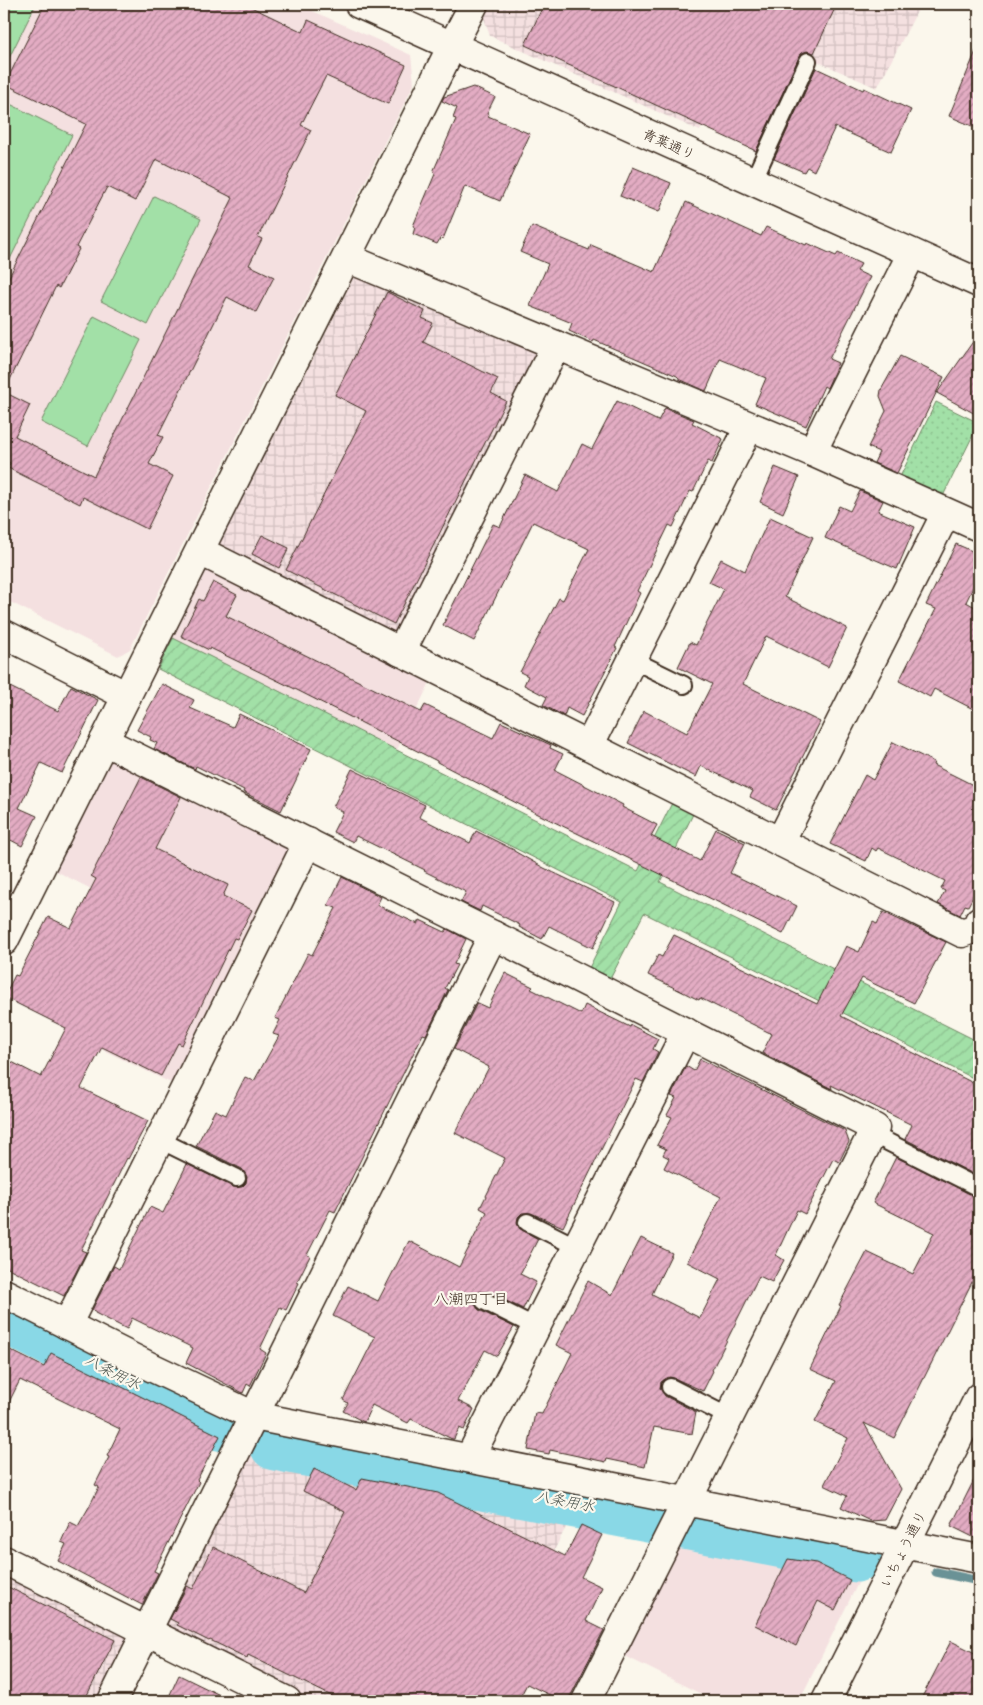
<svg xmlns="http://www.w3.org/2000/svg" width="983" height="1705" font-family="'Architects Daughter','Klee One',sans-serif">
	<defs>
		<pattern id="industrial-grid" width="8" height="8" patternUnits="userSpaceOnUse" patternTransform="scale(1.25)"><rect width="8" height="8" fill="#f4e0e0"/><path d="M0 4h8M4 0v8" fill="none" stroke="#d2c0c0"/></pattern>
		<pattern id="grass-dots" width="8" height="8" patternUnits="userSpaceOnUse" patternTransform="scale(1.25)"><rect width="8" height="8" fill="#a2e0a7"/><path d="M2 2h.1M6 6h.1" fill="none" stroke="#8cc08f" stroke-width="1.8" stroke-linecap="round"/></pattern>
		<pattern id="garden-furrows" width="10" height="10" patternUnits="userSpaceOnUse" patternTransform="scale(1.25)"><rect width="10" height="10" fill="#a2e0a7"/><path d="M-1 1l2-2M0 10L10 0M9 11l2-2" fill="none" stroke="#8cc08f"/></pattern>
		<pattern id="building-hatch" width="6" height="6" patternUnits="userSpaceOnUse" patternTransform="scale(1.25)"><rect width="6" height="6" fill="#e3acc3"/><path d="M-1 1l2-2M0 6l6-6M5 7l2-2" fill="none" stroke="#b98c9e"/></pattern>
	</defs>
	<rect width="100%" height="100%" fill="#fbf7ec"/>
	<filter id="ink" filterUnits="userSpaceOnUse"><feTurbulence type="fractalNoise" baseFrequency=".02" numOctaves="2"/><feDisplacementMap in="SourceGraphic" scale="10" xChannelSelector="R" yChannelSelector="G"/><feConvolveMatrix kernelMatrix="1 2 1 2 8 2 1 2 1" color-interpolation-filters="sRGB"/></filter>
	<g filter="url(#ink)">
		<g fill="#f4e0e0">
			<polygon points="4,4 297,4 411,55 414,84 130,649 118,656 4,599"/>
			<polygon points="208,568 431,680 397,750 173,638"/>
			<polygon points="112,759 289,848 171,1083 72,1035 134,911 56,871"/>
			<polygon points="685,1531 866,1567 799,1701 703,1701 705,1696 623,1655"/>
		</g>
		<g fill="url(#industrial-grid)">
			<polygon points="491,4 921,4 877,88 747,30 700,131 490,36 484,18"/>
			<polygon points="356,273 539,352 397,634 219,545"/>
			<polygon points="253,1446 575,1509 488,1682 386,1631 350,1701 312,1701 163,1627"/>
			<polygon points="4,1573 129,1636 96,1701 4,1701"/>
		</g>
		<polygon fill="url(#grass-dots)" stroke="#6e8562" points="936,402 979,423 942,498 899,479"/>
		<polygon fill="url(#garden-furrows)" stroke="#6e8562" points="173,638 638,871 673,801 694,812 660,882 979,1042 979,1081 644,913 609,981 588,970 622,902 158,669"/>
		<g fill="#a2e0a7" stroke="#6e8562">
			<polygon points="4,4 36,4 4,68"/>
			<polygon points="4,101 72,135 4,271"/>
			<polygon points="154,196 201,219 148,325 101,301"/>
			<polygon points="94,316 141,340 88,446 41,422"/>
		</g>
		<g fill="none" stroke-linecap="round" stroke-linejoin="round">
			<polyline stroke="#6a9296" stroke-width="9" points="936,1572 979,1581"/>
			<g stroke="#89d8e6" stroke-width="51">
				<polyline points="4,1317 209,1421 223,1426"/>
				<polyline points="275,1445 856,1557"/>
			</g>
		</g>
		<g fill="url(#building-hatch)" stroke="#3b2a1e" fill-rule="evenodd">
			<path d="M45,4H245L303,32L308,20L406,65L388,104L326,76L301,125L311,130L258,237L262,239L249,265L274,277L256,312L227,297L158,435L163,437L149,464L173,476L147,529L83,497L80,504L8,468L10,463L4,458V287L86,124L5,84ZM156,159L233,198L94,476L15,436L30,405L4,392L56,286L59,288L79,249L76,247L107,187L135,201Z"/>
			<polygon points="544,4 837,4 814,53 807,51 802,53 799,57 756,151 525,45"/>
			<polygon points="979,44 979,129 949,116"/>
			<polygon points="816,68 863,90 864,88 911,110 891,152 835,127 814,171 807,167 804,172 774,159"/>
			<polygon points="473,87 495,97 487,113 489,114 488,116 530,134 500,201 465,186 443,239 441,237 437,244 413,234 415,227 413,226 435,174 433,172 456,119 453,118 457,108 442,101 444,97"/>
			<polygon points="633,167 671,183 659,212 620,196"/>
			<polygon points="686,202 761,236 766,227 806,245 807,243 836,256 838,253 861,264 857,271 870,277 829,359 838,363 827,388 824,386 806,426 755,404 766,378 720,359 706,391 679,379 679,378 677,376 594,340 593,342 569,331 572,323 530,306 548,264 520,252 532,226 589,250 591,245 654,272"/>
			<polygon points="387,292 425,311 422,318 433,323 423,342 498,379 491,393 506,401 394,624 286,570 366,411 335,395"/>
			<polygon points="979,333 979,416 937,393"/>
			<polygon points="900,356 944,377 897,473 874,463 879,452 868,447 886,411 880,396 881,390"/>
			<polygon points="617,401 658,421 665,408 694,420 692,423 723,439 712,463 708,461 693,492 690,491 673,527 669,525 637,591 640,593 615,647 617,648 582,716 567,708 564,716 543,705 547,697 524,685 528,676 520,672 559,598 563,600 589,549 533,522 474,641 443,625 493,524 500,527 525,475 558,492 582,444 592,449"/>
			<polygon points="775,467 799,477 783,513 760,502"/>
			<polygon points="860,491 883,501 878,511 915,527 897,569 825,538 839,506 850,511"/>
			<polygon points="770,517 813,537 785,597 847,628 828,667 766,636 743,684 820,722 776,810 750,797 753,791 701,766 696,777 628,743 644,711 687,733 712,684 678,667 690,642 696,645 724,589 709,582 721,559 745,571"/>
			<polygon points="262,535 289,548 279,568 252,554"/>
			<polygon points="956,544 979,554 979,575 966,602 979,609 979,712 934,689 930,697 899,681 936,609 926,605"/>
			<polygon points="213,582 237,595 226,616 421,712 425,705 493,738 501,722 551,745 550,748 563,754 555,770 623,805 622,807 657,825 651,836 700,861 716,829 745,843 730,873 797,906 783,934 534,812 460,774 437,762 437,761 293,688 210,648 209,650 181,636 199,599 203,601"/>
			<polygon points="4,684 58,711 71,686 98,700 62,773 41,763 19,808 37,816 22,846 5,837 4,840"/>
			<polygon points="162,684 194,700 190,708 233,727 239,714 311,749 281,811 243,792 244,790 196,766 195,769 154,749 157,743 150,740 151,737 137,730"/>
			<polygon points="893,742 934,762 933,765 979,788 979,885 968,906 965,905 960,915 938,904 945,891 941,889 945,881 878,848 876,851 872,848 866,861 830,844 865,775 873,780"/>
			<polygon points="352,769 425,805 419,817 470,843 476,831 514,850 514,851 544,868 615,902 593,948 549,926 542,939 519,927 520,925 482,906 480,911 461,902 466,892 424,871 425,870 356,836 353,842 333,832 343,812 333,807"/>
			<polygon points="141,777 181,797 155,849 228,885 223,896 252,910 237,939 234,938 182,1045 178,1043 161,1076 102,1047 81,1088 148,1121 128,1159 127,1158 81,1250 86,1252 64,1296 4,1266 4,1058 41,1077 66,1028 4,997 15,975 18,976 48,917 71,928 96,879 91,876"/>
			<polygon points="342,877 381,897 377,905 418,924 420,920 445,932 447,929 466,939 454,964 457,965 445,988 448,990 426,1035 423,1034 393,1094 335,1212 330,1210 307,1255 310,1256 297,1282 299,1283 286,1310 280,1307 260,1349 266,1353 250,1386 247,1384 243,1393 186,1363 193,1348 132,1318 127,1329 95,1313 95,1311 92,1310 114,1266 119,1269 150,1207 163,1213 187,1164 233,1187 242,1187 246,1183 247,1177 242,1169 196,1146 215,1110 226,1115 245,1077 254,1081 279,1036 273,1034 280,1020 275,1018 308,953 312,955 336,908 328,905"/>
			<polygon points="883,912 946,942 914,1003 862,978 841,1016 979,1086 979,1177 905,1139 912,1125 831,1085 832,1089 762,1053 772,1034 700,998 699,1000 648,975 658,955 662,957 674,935 817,1004 846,946 859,952 873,922 877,924"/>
			<polygon points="505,973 533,987 531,989 581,1014 585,1005 630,1027 631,1025 658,1039 653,1049 658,1052 643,1082 636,1079 563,1227 531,1213 522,1213 518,1217 517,1222 519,1228 538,1239 520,1274 536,1282 523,1309 488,1292 479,1292 475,1296 474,1302 479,1310 514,1327 497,1356 485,1350 458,1401 474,1409 464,1430 459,1428 454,1439 452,1439 411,1419 408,1423 372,1405 364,1422 343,1411 348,1403 343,1400 375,1337 333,1316 348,1286 378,1301 409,1241 459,1267 487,1212 480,1208 505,1158 455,1133 489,1067 454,1049 477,1003 488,1008"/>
			<polygon points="700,1059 845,1131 849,1142 839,1162 833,1159 805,1214 797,1210 776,1255 784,1260 772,1282 759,1276 712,1370 713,1371 703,1391 674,1378 669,1377 661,1382 660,1388 665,1396 696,1412 692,1434 654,1427 645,1467 607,1459 606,1462 550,1450 549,1454 528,1450 535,1413 542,1414 572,1353 556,1345 588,1281 612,1295 641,1238 672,1253 652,1294 700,1318 720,1279 687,1262 721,1197 664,1168 669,1158 663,1155 666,1149 657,1145 672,1117 667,1115 676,1098 671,1096 686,1066 694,1071"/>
			<polygon points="896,1157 979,1198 979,1268 894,1438 864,1423 901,1489 885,1520 870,1521 841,1507 847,1496 824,1485 848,1438 815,1422 836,1381 810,1369 841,1306 839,1305 867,1252 913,1274 934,1233 873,1203"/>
			<polygon points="4,1347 44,1367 51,1353 94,1374 94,1373 220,1436 197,1480 199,1482 154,1571 158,1573 142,1605 58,1561 66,1544 61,1542 70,1522 78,1526 89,1507 99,1487 95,1485 109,1457 107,1456 120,1429 20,1380 4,1412"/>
			<polygon points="314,1469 356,1490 362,1478 438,1493 565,1556 581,1525 602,1535 581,1577 602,1587 586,1621 604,1630 568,1701 562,1701 527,1684 518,1701 342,1701 248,1655 247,1658 210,1640 209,1641 177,1625 178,1623 170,1619 187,1586 193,1589 213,1547 304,1593 345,1512 303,1491"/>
			<polygon points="979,1470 979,1540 951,1526"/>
			<polygon points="788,1559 816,1563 850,1580 835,1610 818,1601 796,1646 755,1625"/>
			<polygon points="4,1585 115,1640 84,1701 4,1701"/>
			<polygon points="951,1641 979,1655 979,1701 920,1701"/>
			<polygon points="179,1675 232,1701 167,1701"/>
		</g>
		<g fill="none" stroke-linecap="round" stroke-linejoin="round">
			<defs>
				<g id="lane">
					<polyline points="753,181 808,61"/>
					<polyline points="633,660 684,685"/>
					<polyline points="872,1134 979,1188"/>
					<polyline points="160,1140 237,1178"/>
					<polyline points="527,1222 577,1247"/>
					<polyline points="484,1301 536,1327"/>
					<polyline points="670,1387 729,1417"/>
				</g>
				<g id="street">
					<polyline points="452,46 474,4"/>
					<polyline points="347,258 812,452 979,527"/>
					<polyline points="812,452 912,253"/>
					<polyline points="200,551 962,933 976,928 979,921"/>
					<polyline points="4,634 127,696"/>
					<polyline points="401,652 556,345"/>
					<polyline points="104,741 493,935 875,1128 586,1701"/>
					<polyline points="589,746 749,427"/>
					<polyline points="780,842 946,513"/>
					<polyline points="4,1293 151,1367 254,1416 979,1559"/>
					<polyline points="67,1325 308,842"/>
					<polyline points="470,1457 686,1032"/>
					<polyline points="4,1560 287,1701"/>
					<polyline points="112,1701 493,935"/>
				</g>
				<g id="secondary">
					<polyline points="359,4 979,283"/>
					<polyline points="4,941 452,46"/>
					<polyline points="826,1701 979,1397"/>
				</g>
			</defs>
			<use href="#lane" stroke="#3b2a1e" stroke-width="20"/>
			<use href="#street" stroke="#3b2a1e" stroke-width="31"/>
			<use href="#secondary" stroke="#3b2a1e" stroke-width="31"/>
			<use href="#lane" stroke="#fbf7ec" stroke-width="16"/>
			<use href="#street" stroke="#fbf7ec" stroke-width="28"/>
			<use href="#secondary" stroke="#fbf7ec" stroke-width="28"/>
		</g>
	</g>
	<g text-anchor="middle" stroke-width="4.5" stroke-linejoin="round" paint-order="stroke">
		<g font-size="14" fill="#3b2a1e" stroke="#fbf7ec">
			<text transform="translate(669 144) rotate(24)" y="5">青葉通り</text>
			<text transform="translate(903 1549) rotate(-63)" y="5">いちょう通り</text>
		</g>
		<g font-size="15" fill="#3b2a1e" stroke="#fbf7ec">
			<text x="471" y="1304">八潮四丁目</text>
		</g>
		<g font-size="15" font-style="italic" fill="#4e5650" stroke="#fbf7ec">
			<text transform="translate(113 1372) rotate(27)" y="5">八条用水</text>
			<text transform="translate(565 1501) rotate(11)" y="5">八条用水</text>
		</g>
	</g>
	<rect width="983" height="1705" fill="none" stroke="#fbf7ec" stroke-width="20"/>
	<rect x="10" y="10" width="963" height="1685" fill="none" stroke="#3b2a1e" stroke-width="2" filter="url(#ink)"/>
</svg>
